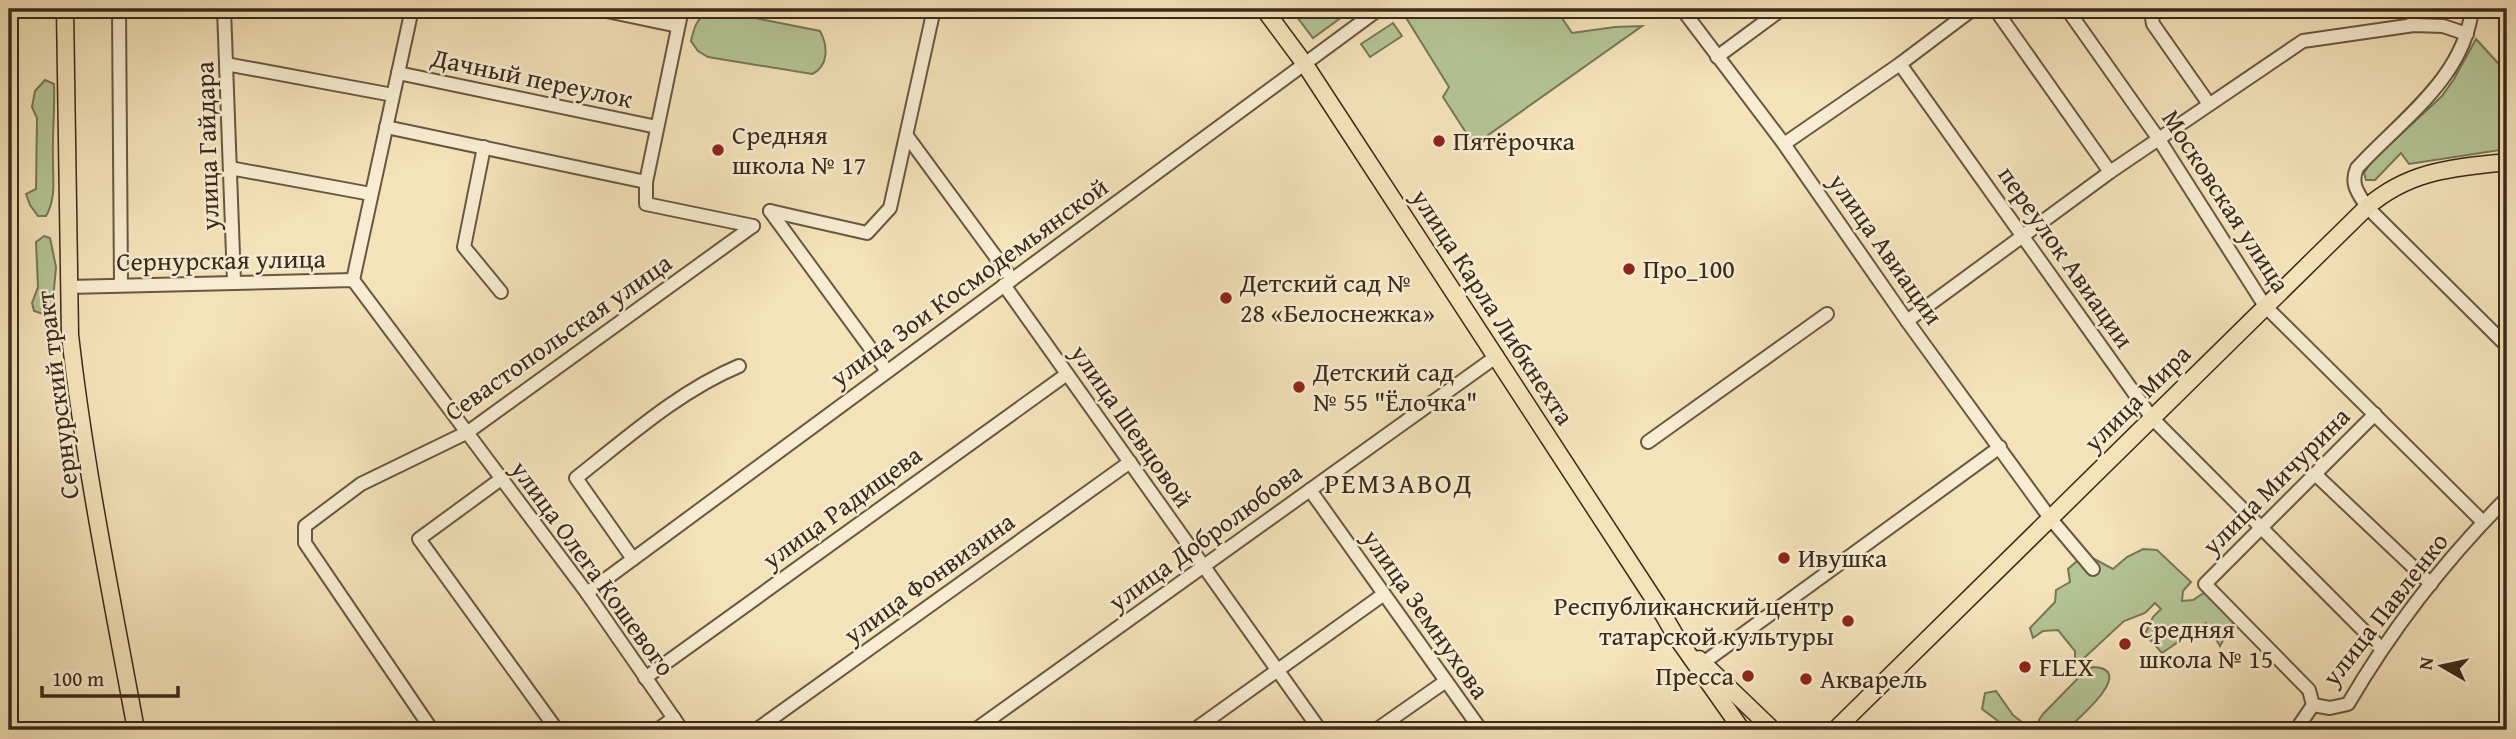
<svg xmlns="http://www.w3.org/2000/svg" width="2516" height="739" font-family="'Gentium Book Plus',serif">
	<rect width="100%" height="100%" fill="#f4e2b9"/>
	<filter id="stains"><feTurbulence type="fractalNoise" baseFrequency=".00286" numOctaves="4"/><feColorMatrix values="0 0 0 0 .2 0 0 0 0 .09 0 0 0 0 .02 0 0 0 .5 -.17"/></filter>
	<radialGradient id="worn" r=".72"><stop offset=".6" stop-color="#630" stop-opacity="0"/><stop offset="1" stop-color="#630" stop-opacity=".3"/></radialGradient>
	<g fill="#b4c495" stroke="#787658" stroke-width="2">
		<polygon points="1291,9 1353,9 1313,38"/>
		<polygon points="1415,9 1556,9 1572,33 1615,27 1642,26 1474,145 1443,97 1449,87 1405,16"/>
		<path d="M715,10L820,31C828,46 829,66 812,74L708,57L698,51L691,41C695,23 698,16 715,10Z"/>
		<polygon points="1393,23 1402,36 1370,57 1361,44"/>
		<polygon points="2476,39 2507,73 2507,149 2409,164 2401,153 2375,180 2366,180 2364,173 2372,161 2442,96 2454,79"/>
		<path d="M45,80L54,84C55,110 52,136 53,162C53,182 56,198 46,216H38L30,205L26,194L36,189L37,118L32,107L35,91Z"/>
		<polygon points="44,236 50,238 56,267 52,312 43,314 34,311 32,303 38,287 36,242"/>
		<polygon points="2143,549 2157,550 2191,582 2183,591 2182,601 2193,600 2208,590 2235,619 2220,646 2206,623 2162,653 2145,634 2153,617 2161,609 2155,603 2145,613 2124,621 2082,660 2075,658 2075,651 2058,630 2043,631 2033,638 2030,628 2055,602 2056,590 2070,582 2068,569 2085,554 2113,569 2127,557"/>
		<path d="M2093,667C2138,669 2077,720 2066,730H2040L2039,720L2043,714L2085,671Z"/>
		<polygon points="1996,691 2013,715 2032,730 2010,730 1982,709 1985,693"/>
	</g>
	<g fill="none" stroke-linecap="round" stroke-linejoin="round">
		<defs>
			<g id="minor">
				<polyline points="119,9 121,285"/>
				<polyline points="224,9 234,282"/>
				<polyline points="597,9 678,26"/>
				<polyline points="682,9 646,182 646,204 753,226"/>
				<polyline points="1682,9 1784,144 1907,321 2050,518 2093,569"/>
				<polyline points="1995,9 2110,172"/>
				<polyline points="2067,9 2158,138 2265,306 2483,522"/>
				<polyline points="2157,9 2152,18 2153,24 2209,104"/>
				<polyline points="2412,9 2414,25"/>
				<path d="M2472,9C2464,78 2401,120 2357,168C2350,184 2358,193 2367,207L2507,346"/>
				<polyline points="1717,57 1782,9"/>
				<polyline points="226,64 393,95"/>
				<polyline points="1900,64 2152,418 2381,648"/>
				<polyline points="398,73 657,127"/>
				<polyline points="386,127 646,182"/>
				<polyline points="907,136 1012,279"/>
				<polyline points="1784,144 1900,64 1973,9"/>
				<polyline points="484,147 464,247 501,292"/>
				<polyline points="230,168 371,194"/>
				<polyline points="770,211 867,233 890,208 934,9"/>
				<polyline points="770,211 887,371"/>
				<polyline points="353,280 412,9"/>
				<polyline points="1004,285 1320,730"/>
				<polyline points="68,287 353,280 587,593 682,730"/>
				<polyline points="1907,321 2110,172 2303,41 2414,25 2443,26 2467,34"/>
				<polyline points="1648,442 1827,314"/>
				<polyline points="2315,474 2431,584"/>
				<polyline points="501,479 419,539 557,730"/>
				<polyline points="1310,490 1481,730"/>
				<path d="M633,559L576,478C627,438 679,391 739,366"/>
				<polyline points="587,593 1379,9"/>
				<polyline points="1703,663 2000,447"/>
				<polyline points="645,678 1067,374"/>
				<polyline points="2313,705 2309,690 2205,584 2375,414"/>
				<polyline points="432,730 305,543 305,526 361,484 468,432 753,226"/>
				<polyline points="657,730 674,718"/>
				<polyline points="756,730 1130,462"/>
				<polyline points="975,730 1497,356"/>
				<polyline points="1194,730 1384,594"/>
				<polyline points="1376,730 1446,681"/>
				<path d="M2296,730L2313,705L2330,708L2348,704C2392,629 2446,559 2507,498"/>
			</g>
			<g id="major">
				<path d="M65,9L70,335C85,468 112,599 136,730"/>
				<polyline points="1264,9 1304,63 1657,604 1675,635 1742,730"/>
				<polyline points="1699,659 1773,730"/>
				<path d="M1835,730L2367,207C2410,170 2453,168 2507,162"/>
			</g>
		</defs>
		<use href="#minor" stroke="#6a5742" stroke-width="16"/>
		<use href="#major" stroke="#3c291b" stroke-width="19"/>
		<use href="#minor" stroke="#f8ecd2" stroke-width="12"/>
		<use href="#major" stroke="#f4e2b9" stroke-width="16"/>
	</g>
	<g fill="#8f2418" stroke="#f8ecd2" stroke-width="2.5">
		<circle cx="1439" cy="141" r="7"/>
		<circle cx="718" cy="150" r="7"/>
		<circle cx="1629" cy="269" r="7"/>
		<circle cx="1226" cy="298" r="7"/>
		<circle cx="1299" cy="387" r="7"/>
		<circle cx="1784" cy="558" r="7"/>
		<circle cx="1848" cy="621" r="7"/>
		<circle cx="2125" cy="644" r="7"/>
		<circle cx="2025" cy="667" r="7"/>
		<circle cx="1748" cy="676" r="7"/>
		<circle cx="1806" cy="679" r="7"/>
	</g>
	<g text-anchor="middle" stroke-width="5" stroke-linejoin="round" paint-order="stroke">
		<g font-size="26" fill="#3c291b" stroke="#f8ecd2">
			<text transform="translate(532 78) rotate(12)" y="9">Дачный переулок</text>
			<text transform="translate(207 146) rotate(-92)" y="9">улица Гайдара</text>
			<text transform="translate(2226 201) rotate(57)" y="9">Московская улица</text>
			<text transform="translate(1886 249) rotate(55)" y="9">улица Авиации</text>
			<text transform="translate(2066 257) rotate(55)" y="9">переулок Авиации</text>
			<text transform="translate(221 260) rotate(-1)" y="9">Сернурская улица</text>
			<text transform="translate(969 282) rotate(-36)" y="9">улица Зои Космодемьянской</text>
			<text transform="translate(1493 307) rotate(57)" y="9">улица Карла Либкнехта</text>
			<text transform="translate(558 337) rotate(-35)" y="9">Севастопольская улица</text>
			<text transform="translate(57 395) rotate(-97)" y="9">Сернурский тракт</text>
			<text transform="translate(2137 398) rotate(-45)" y="9">улица Мира</text>
			<text transform="translate(1132 426) rotate(55)" y="9">улица Шевцовой</text>
			<text transform="translate(2276 481) rotate(-45)" y="9">улица Мичурина</text>
			<text transform="translate(842 507) rotate(-36)" y="9">улица Радищева</text>
			<text transform="translate(1205 537) rotate(-36)" y="9">улица Добролюбова</text>
			<text transform="translate(593 568) rotate(54)" y="9">улица Олега Кошевого</text>
			<text transform="translate(929 578) rotate(-36)" y="9">улица Фонвизина</text>
			<text transform="translate(2385 609) rotate(-52)" y="9">улица Павленко</text>
			<text transform="translate(1426 614) rotate(55)" y="9">улица Земнухова</text>
		</g>
		<g font-size="26" fill="#3c291b" stroke="#f8ecd2" text-anchor="start">
			<text x="732" y="144">Средняя<tspan x="732" dy="30">школа № 17</tspan></text>
			<text x="1453" y="150">Пятёрочка</text>
			<text x="1643" y="278">Про_100</text>
			<text x="1240" y="292">Детский сад №<tspan x="1240" dy="30">28 «Белоснежка»</tspan></text>
			<text x="1313" y="381">Детский сад<tspan x="1313" dy="30">№ 55 "Ёлочка"</tspan></text>
			<text x="1798" y="567">Ивушка</text>
			<text x="1834" y="615" text-anchor="end">Республиканский центр<tspan x="1834" dy="30">татарской культуры</tspan></text>
			<text x="2139" y="638">Средняя<tspan x="2139" dy="30">школа № 15</tspan></text>
			<text x="2039" y="676">FLEX</text>
			<text x="1734" y="685" text-anchor="end">Пресса</text>
			<text x="1820" y="688">Акварель</text>
		</g>
		<g font-size="28" letter-spacing="2" fill="#3c291b" stroke="#f8ecd2">
			<text x="1399" y="493">РЕМЗАВОД</text>
		</g>
	</g>
	<rect width="2516" height="739" fill="none" stroke="#f4e2b9" stroke-width="35"/>
	<rect x="10" y="10" width="2495" height="718" fill="none" stroke="#3c291b" stroke-width="3.5"/>
	<rect x="18" y="18" width="2481" height="704" fill="none" stroke="#3c291b" stroke-width="2"/>
	<g transform="translate(2442 666) rotate(279)" stroke="#f8ecd2" stroke-width="5" paint-order="stroke">
	<path d="M0-5L12 26L0 18L-12 26Z" fill="#3c291b"/>
	<text y="-10" font-size="19" font-weight="bold" text-anchor="middle" fill="#3c291b">N</text>
	</g>
	<path d="M42 686v10h136v-10" fill="none" stroke="#3c291b" stroke-width="3.5"/>
	<text x="52" y="686" font-size="21" fill="#3c291b" stroke="#f8ecd2" stroke-width="5" paint-order="stroke">100 m</text>
	<rect width="100%" height="100%" filter="url(#stains)"/>
	<rect width="100%" height="100%" fill="url(#worn)"/>
</svg>
